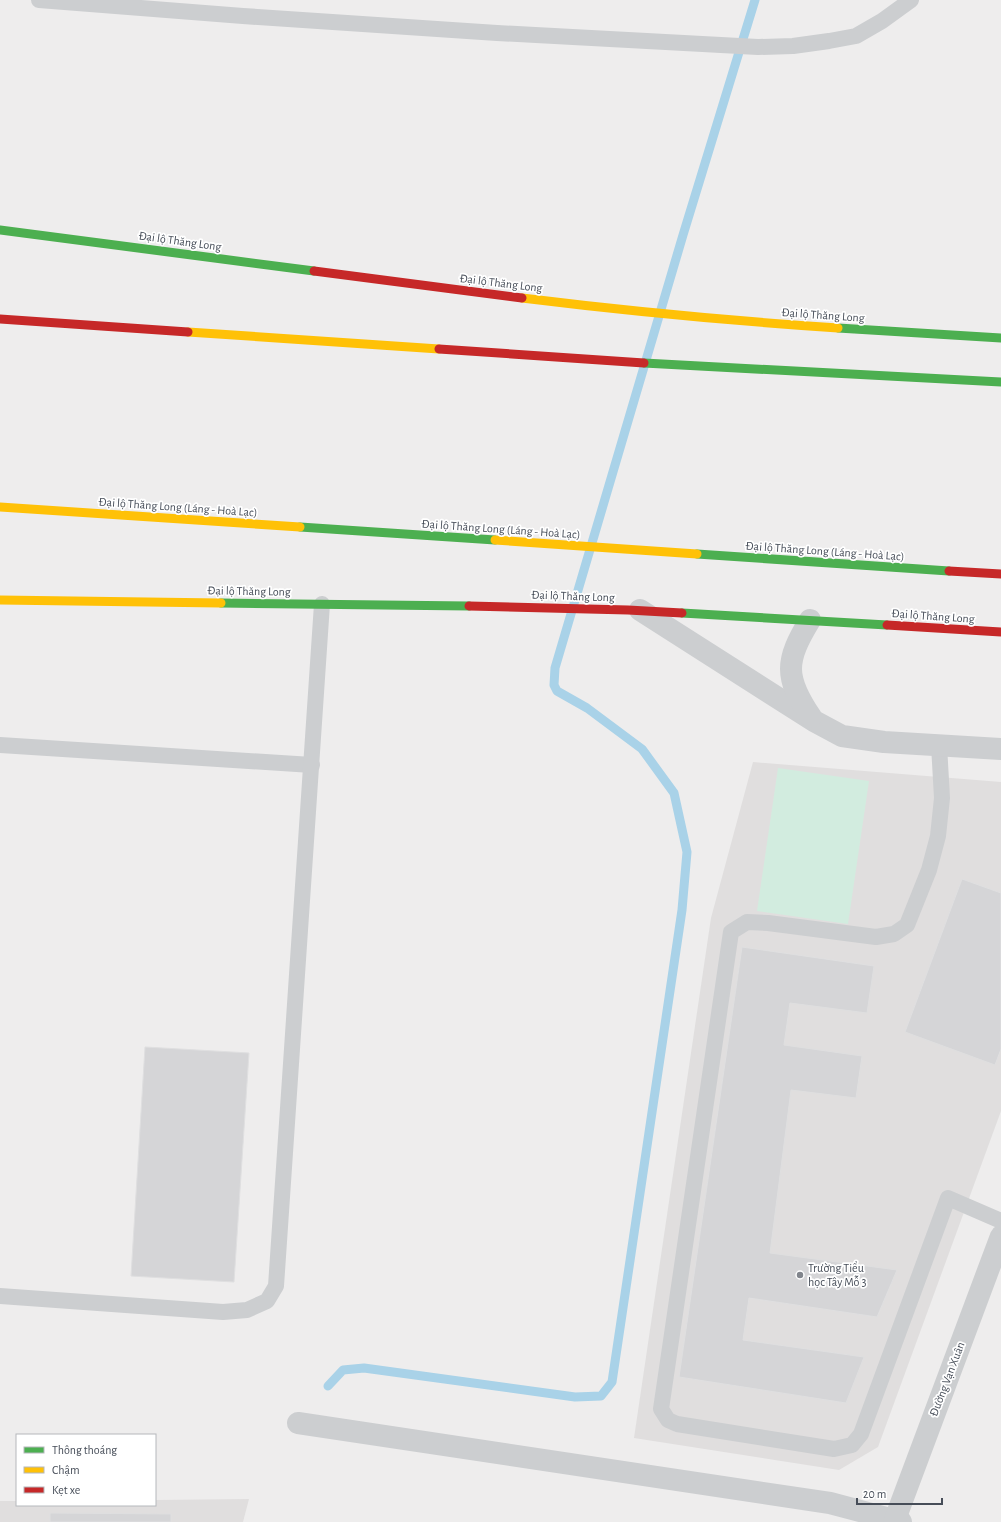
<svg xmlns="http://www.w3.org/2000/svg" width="1001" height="1522" font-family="'Alegreya Sans',sans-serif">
	<rect width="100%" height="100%" fill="#eeeded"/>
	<g fill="#e0dede">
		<polygon points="753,762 1001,782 1001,1111 878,1447 839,1470 634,1438 711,918"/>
		<polygon points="249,1499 243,1522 0,1522 0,1501 17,1501 17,1505 155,1505 155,1500"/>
	</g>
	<polygon fill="#d2ecdf" points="778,768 869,781 848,924 757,911"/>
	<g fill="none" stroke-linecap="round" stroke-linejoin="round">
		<polyline stroke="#a9d2e8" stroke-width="9" points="328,1386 343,1370 364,1368 575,1397 601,1396 612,1382 682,910 687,852 674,793 642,749 587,708 557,691 554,685 555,668 683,235 755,0"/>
	</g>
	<g fill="#d5d5d7" stroke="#dfdfe0">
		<polygon points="962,879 1001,893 1001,1049 995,1065 905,1032"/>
		<polygon points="742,947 874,966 867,1013 790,1003 784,1045 862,1056 856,1098 791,1090 770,1253 897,1270 877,1317 749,1298 743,1340 864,1357 846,1403 679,1377"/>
		<polygon points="145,1047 249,1053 234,1282 131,1276"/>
		<polygon points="50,1513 171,1514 171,1522 50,1522"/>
	</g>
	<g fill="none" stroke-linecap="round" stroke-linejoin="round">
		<g stroke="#ccced0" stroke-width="16">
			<polyline points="39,0 243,16 497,33 758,47 793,46 829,41 856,36 882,21 911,0"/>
			<polyline points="0,745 312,765"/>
			<polyline points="939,745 942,798 938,836 929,870 907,925 894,934 876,937 768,923 747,922 731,932 661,1409 668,1420 677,1424 834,1449 852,1445 861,1434 948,1198 1001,1221"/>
			<polyline points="0,1296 223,1312 247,1310 267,1301 276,1286 322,604"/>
		</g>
		<g stroke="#ccced0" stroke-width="22">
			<polyline points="640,610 814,721 842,736 884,742 1001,749"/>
			<path d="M810,620C785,661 784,677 811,717"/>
			<polyline points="298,1423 830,1503 901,1522"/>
			<polyline points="894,1522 1001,1236"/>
		</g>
		<g stroke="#4caf50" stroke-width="9">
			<polyline points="0,230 314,271"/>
			<polyline points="838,328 1001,338"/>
			<polyline points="644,363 1001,382"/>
			<polyline points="300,527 495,540"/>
			<polyline points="697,554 949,571"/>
			<polyline points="221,603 469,606"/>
			<polyline points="682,613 887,625"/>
		</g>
		<g stroke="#ffc107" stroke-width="9">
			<path d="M522,298C627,311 733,321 838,328"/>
			<polyline points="188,332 439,349"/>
			<polyline points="0,507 300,527"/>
			<polyline points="495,540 697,554"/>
			<polyline points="0,600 221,603"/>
		</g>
		<g stroke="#c62828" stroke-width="9">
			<polyline points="314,271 522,298"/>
			<polyline points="0,319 188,332"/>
			<polyline points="439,349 644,363"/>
			<polyline points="949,571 1001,574"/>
			<polyline points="469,606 628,610 682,613"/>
			<polyline points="887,625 1001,632"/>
		</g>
	</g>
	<circle fill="#81858c" stroke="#fff" stroke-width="1.5" cx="800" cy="1275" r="4"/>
	<g text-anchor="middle" stroke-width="3.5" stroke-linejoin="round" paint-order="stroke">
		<g font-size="12" fill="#464d58" stroke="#fff">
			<text transform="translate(180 241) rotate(8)" y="4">Đại lộ Thăng Long</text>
			<text transform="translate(501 283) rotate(7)" y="4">Đại lộ Thăng Long</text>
			<text transform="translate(823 315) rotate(4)" y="4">Đại lộ Thăng Long</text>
			<text transform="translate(178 507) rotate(4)" y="4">Đại lộ Thăng Long (Láng - Hoà Lạc)</text>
			<text transform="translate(501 529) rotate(4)" y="4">Đại lộ Thăng Long (Láng - Hoà Lạc)</text>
			<text transform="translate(825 551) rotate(4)" y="4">Đại lộ Thăng Long (Láng - Hoà Lạc)</text>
			<text transform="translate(249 591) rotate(1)" y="4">Đại lộ Thăng Long</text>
			<text transform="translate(573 596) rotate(2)" y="4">Đại lộ Thăng Long</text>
			<text transform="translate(933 616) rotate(4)" y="4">Đại lộ Thăng Long</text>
			<text transform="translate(947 1379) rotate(-69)" y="4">Đường Vạn Xuân</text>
		</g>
		<g font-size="12" fill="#464d58" stroke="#fff" text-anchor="start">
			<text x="808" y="1272">Trường Tiểu<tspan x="808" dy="14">học Tây Mỗ 3</tspan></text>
		</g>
	</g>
	<rect x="16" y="1434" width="140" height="72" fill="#ffffff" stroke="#b5b8bc"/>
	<rect x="24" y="1447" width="20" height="6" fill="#4caf50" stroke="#b5b8bc"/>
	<text x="52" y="1454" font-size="12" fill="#464d58">Thông thoáng</text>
	<rect x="24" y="1467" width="20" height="6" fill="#ffc107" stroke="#b5b8bc"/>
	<text x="52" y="1474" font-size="12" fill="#464d58">Chậm</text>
	<rect x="24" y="1487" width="20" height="6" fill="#c62828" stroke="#b5b8bc"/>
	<text x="52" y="1494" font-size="12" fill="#464d58">Kẹt xe</text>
	<path d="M857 1498v6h85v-6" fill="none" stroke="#464d58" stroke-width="2"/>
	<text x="863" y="1498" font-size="12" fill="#464d58" stroke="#ffffff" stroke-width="3" paint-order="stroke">20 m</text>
</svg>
